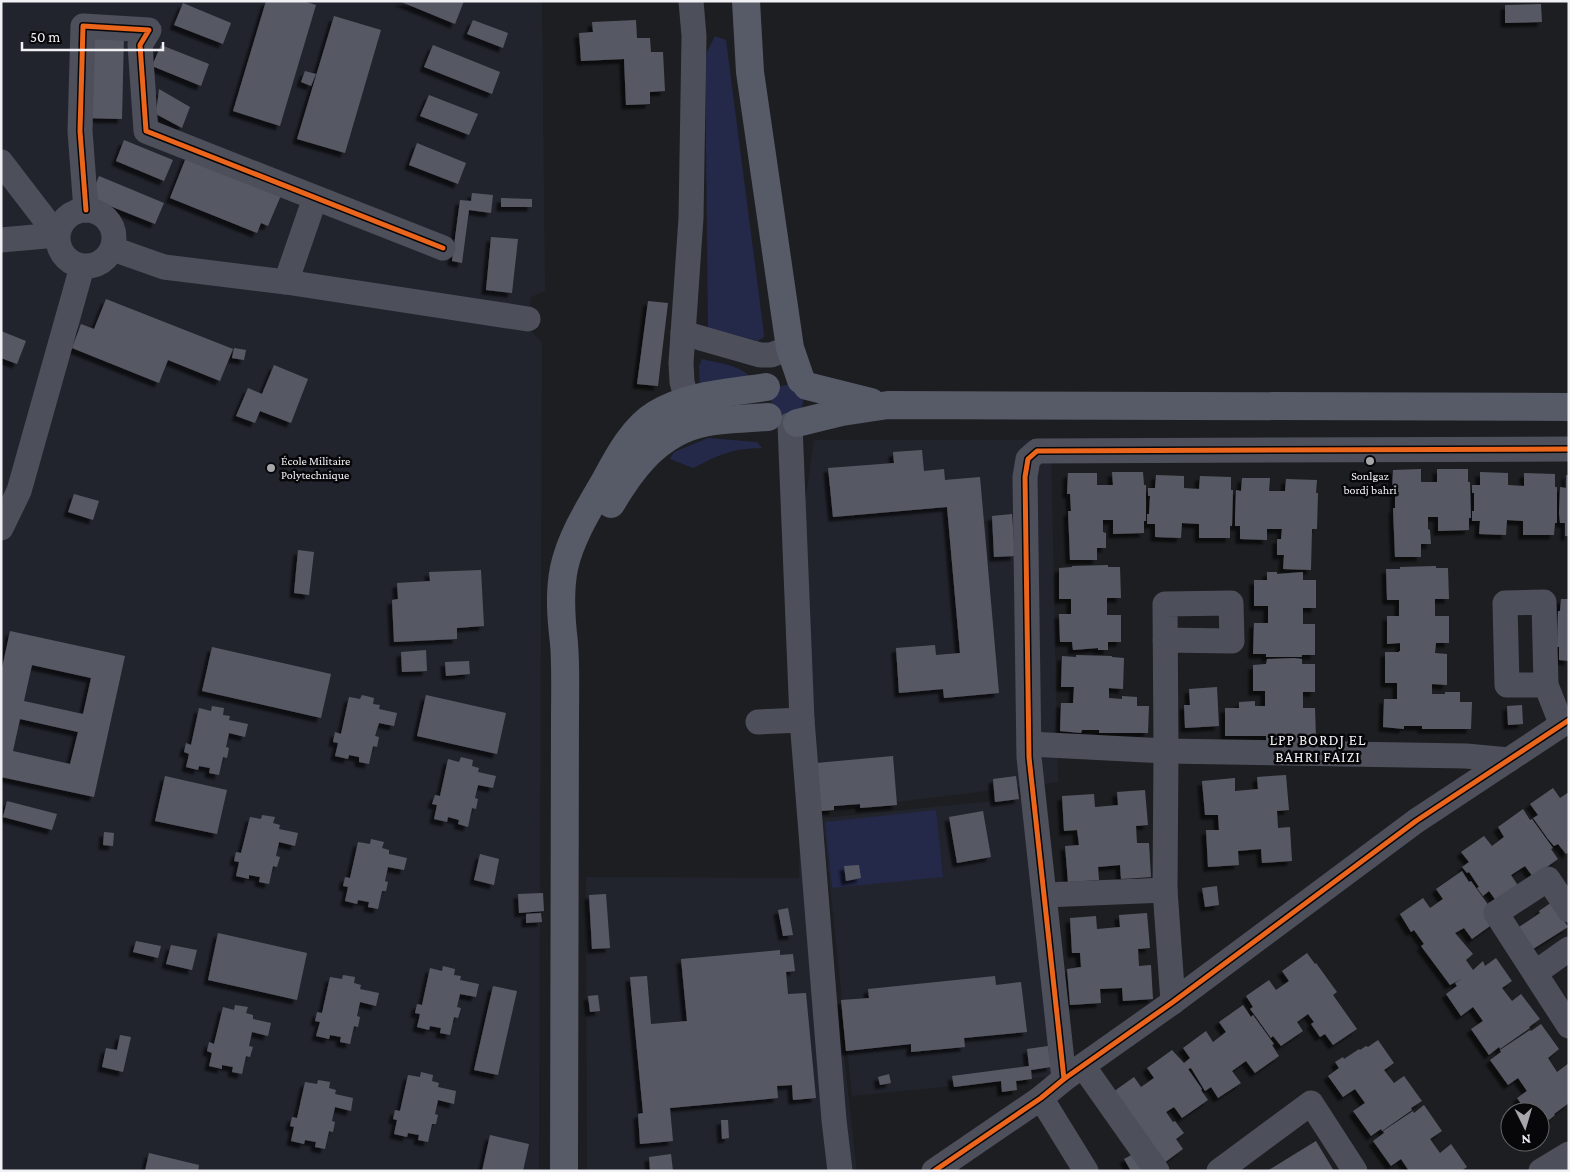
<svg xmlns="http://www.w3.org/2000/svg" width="1570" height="1172" font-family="'Crimson Pro',serif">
	<defs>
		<filter id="shadow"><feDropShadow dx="-4.5" dy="4.5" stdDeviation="1" flood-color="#0009"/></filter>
	</defs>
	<rect width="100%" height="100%" fill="#1d1e21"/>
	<g fill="#22242d">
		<polygon points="1,1 542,1 545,291 531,297 528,319 530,330 542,342 539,1171 1,1171"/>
		<polygon points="814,440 1051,440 1058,782 816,812 857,1171 587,1171 586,877 799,878 804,508"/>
		<polygon points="1024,798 1053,1076 852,1096 823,818"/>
	</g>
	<g fill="#242849">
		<polygon points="715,36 726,40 764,334 764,337 758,341 709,328 708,326 705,62 707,52"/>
		<path d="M702,359C718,363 744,365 753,381L700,392L699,366Z"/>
		<circle cx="787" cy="401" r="16"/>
		<path d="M708,438L757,442L762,448C730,449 722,454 693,468L670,459L674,452Z"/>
		<polygon points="936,810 943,877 832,888 825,822"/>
	</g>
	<g fill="#575964" fill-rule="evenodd" filter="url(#shadow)">
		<polygon points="266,1 303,1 316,5 280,126 233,111"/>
		<polygon points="399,1 464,1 455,24"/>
		<polygon points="183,3 231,23 223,44 174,25"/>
		<polygon points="1541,4 1542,22 1505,23 1505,5"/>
		<polygon points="334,16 381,30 345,153 297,139"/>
		<polygon points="473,20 508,33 503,48 467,34"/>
		<polygon points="636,20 637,38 650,38 651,52 663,52 665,91 650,92 650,104 626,105 624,59 581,61 579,33 593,32 592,22"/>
		<polygon points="86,34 124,35 122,119 84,118"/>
		<polygon points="161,45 209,64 201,86 152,66"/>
		<polygon points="433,45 500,72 492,94 424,67"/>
		<polygon points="305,71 316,74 311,86 301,82"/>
		<polygon points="159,89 190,107 182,128 156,114"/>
		<polygon points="429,95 478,114 469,135 420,116"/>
		<polygon points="124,140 173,160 164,181 116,161"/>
		<polygon points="417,143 466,163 458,184 409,165"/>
		<polygon points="187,155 282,193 268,226 261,223 257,233 170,198"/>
		<polygon points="99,176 164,203 155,224 90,198"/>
		<polygon points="472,193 493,195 491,213 469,210 462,263 452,261 460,200 471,201"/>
		<polygon points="501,198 532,199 532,207 501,207"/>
		<polygon points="491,237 518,239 512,293 486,290"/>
		<polygon points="106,299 233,349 220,381 168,360 159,383 72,348 81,324 94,329"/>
		<polygon points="648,301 668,303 658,386 637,384"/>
		<polygon points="1,331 26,341 17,364 1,358"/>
		<polygon points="234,348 246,350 244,360 232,358"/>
		<polygon points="274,365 308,379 291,423 260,411 255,423 236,416 248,388 262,394"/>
		<polygon points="922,450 924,471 944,469 945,480 980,477 999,693 944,698 943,689 899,693 896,648 935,645 936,655 960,653 947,507 833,517 828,468 894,463 893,452"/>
		<polygon points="1421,469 1421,482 1437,482 1437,469 1468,469 1468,482 1470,482 1471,518 1469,518 1469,530 1438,531 1438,517 1428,517 1428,529 1430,530 1431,544 1421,544 1421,557 1395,557 1393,508 1395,508 1395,491 1392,491 1393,470"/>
		<polygon points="1112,472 1143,472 1144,485 1146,485 1146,521 1144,521 1144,533 1113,534 1113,520 1103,520 1103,532 1106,533 1106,548 1097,548 1097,560 1070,560 1068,511 1071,511 1070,494 1067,494 1068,473 1097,473 1097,485 1113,485"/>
		<polygon points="1480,472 1508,473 1508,485 1524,486 1524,473 1555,474 1555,487 1557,487 1557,523 1555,523 1554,535 1523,535 1523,521 1507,520 1506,535 1479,534 1480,521 1472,521 1472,511 1474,511 1474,493 1472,493 1472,485 1480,485"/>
		<polygon points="1156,475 1184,476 1184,488 1199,489 1200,476 1231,477 1231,490 1233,490 1232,526 1230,526 1230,538 1199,538 1199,524 1182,523 1181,538 1155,537 1155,524 1147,524 1147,514 1149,514 1150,496 1148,496 1148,488 1155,488"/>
		<polygon points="1566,475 1569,475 1569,536 1565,536 1565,523 1560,523 1559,513 1560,487 1566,488"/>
		<polygon points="1242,478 1270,478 1269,491 1285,491 1286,479 1317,480 1316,493 1318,493 1317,529 1312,529 1311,570 1283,569 1284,555 1277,555 1277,539 1281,539 1282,529 1267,529 1267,540 1240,539 1240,526 1235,526 1235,516 1236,490 1241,491"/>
		<polygon points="74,494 99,501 93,520 68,512"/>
		<polygon points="1012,514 1015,556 994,557 992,516"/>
		<polygon points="298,550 314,552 309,595 294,593"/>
		<polygon points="1108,565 1108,567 1120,567 1121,598 1107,598 1107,615 1121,615 1121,642 1108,642 1108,650 1098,650 1098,648 1073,650 1072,642 1060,642 1059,614 1071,614 1071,599 1059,599 1059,568 1072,567 1072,566"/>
		<polygon points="1436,566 1436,568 1448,568 1449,599 1435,599 1435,616 1449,616 1449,643 1436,643 1435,653 1447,654 1447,685 1432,684 1432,694 1445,694 1445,692 1460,692 1460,702 1472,702 1471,729 1422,729 1422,726 1404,726 1404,729 1383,727 1384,699 1397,699 1397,683 1385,683 1385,652 1399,652 1399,651 1400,651 1400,643 1387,644 1387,616 1399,616 1399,600 1387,600 1386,569 1400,569 1400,567"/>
		<polygon points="481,570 484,626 457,628 457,639 394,642 392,600 398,599 397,583 430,581 429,572"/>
		<polygon points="1267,572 1277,572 1277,574 1303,572 1303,580 1316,580 1316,608 1303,608 1303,624 1315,624 1315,655 1302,655 1302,657 1266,657 1266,654 1253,654 1254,623 1268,623 1268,606 1254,606 1254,580 1267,580"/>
		<polygon points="1561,599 1569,599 1569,661 1559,660 1559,647 1557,647 1558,611 1560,611"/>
		<path d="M10,631L125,656L94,797L1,777V673ZM32,665L91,678L83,714L24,701ZM20,719L78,732L70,764L13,751Z"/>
		<polygon points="212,647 331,674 321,718 202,691"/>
		<polygon points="426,650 427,671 402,672 401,652"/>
		<polygon points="1076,655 1112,656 1112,657 1124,658 1123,689 1109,688 1109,698 1122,699 1122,696 1137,697 1137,706 1149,706 1148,733 1099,733 1099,730 1082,730 1081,733 1060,731 1061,703 1073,703 1074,687 1061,687 1062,656 1076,657"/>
		<polygon points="1294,658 1302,659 1302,664 1315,664 1315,692 1303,692 1303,708 1315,708 1316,739 1302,739 1302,741 1266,741 1266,736 1225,736 1225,708 1239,708 1239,702 1255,701 1255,706 1265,706 1265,691 1253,691 1253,665 1266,664 1267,659"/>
		<polygon points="469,661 470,674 446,676 445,662"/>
		<polygon points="1217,687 1219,726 1185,728 1184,705 1190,705 1189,689"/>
		<polygon points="362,695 374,698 373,704 380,705 379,709 397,713 394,726 379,723 375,736 379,737 377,747 373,746 369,764 359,762 359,757 349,755 348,759 335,756 338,743 333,742 335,732 341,734 349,697 360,699"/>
		<polygon points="426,695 506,713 497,754 417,736"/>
		<polygon points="1522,705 1523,724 1508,725 1507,706"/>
		<polygon points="212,706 224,708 223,715 230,716 229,720 248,724 245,737 229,733 226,747 229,748 227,758 223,757 219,775 209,773 210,768 199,766 198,770 186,767 189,754 184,752 186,743 191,745 199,708 211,711"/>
		<polygon points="893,756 897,805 860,808 860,804 834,806 834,810 821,811 816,763"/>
		<polygon points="461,757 473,760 472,766 479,768 478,772 496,776 493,788 478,785 475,798 478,799 476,809 472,808 468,827 458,824 459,820 448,817 447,822 434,819 437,805 432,804 435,795 440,796 448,759 459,762"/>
		<polygon points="1286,775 1289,810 1277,811 1278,828 1290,827 1292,861 1262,863 1261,849 1238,851 1239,865 1208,867 1206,830 1219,830 1218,815 1205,815 1202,781 1235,778 1235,791 1258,789 1257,777"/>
		<polygon points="165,776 227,790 217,834 155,821"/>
		<polygon points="1016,776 1019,799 995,802 993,779"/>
		<polygon points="1553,788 1560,798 1569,792 1569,852 1566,854 1558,844 1554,846 1548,839 1533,818 1538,815 1530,804"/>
		<polygon points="1145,790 1148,825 1136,826 1137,843 1149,843 1151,877 1121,879 1120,865 1098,867 1099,880 1068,882 1065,846 1079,845 1077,830 1064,831 1062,796 1094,794 1095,807 1118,805 1117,792"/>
		<polygon points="7,801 57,814 52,830 3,817"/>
		<polygon points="1523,809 1530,820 1532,819 1553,848 1551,849 1558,859 1533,877 1525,866 1511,875 1519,887 1497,902 1489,891 1483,896 1477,888 1479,887 1469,872 1467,873 1462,867 1469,862 1461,852 1484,836 1492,846 1504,837 1498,827"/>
		<polygon points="983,811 991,857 957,863 949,817"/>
		<polygon points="262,815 275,817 273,823 280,825 279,829 298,833 295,846 279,842 276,856 280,857 277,867 273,866 269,884 259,882 260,877 249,875 249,879 236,876 239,862 234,861 236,852 241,853 250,817 261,819"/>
		<polygon points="104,832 114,833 113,846 103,845"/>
		<polygon points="371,839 384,842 382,848 389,850 389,854 407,858 404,870 388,867 385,881 388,882 386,891 382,891 378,909 368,907 369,902 358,900 357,904 345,901 348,887 343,886 345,877 350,878 358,842 370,844"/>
		<polygon points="480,854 499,859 494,885 474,880"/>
		<polygon points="859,865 861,878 846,881 844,866"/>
		<polygon points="1462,871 1469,882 1471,881 1492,910 1497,921 1472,939 1464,928 1455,933 1473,954 1466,960 1473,970 1483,961 1485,966 1496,958 1512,981 1502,988 1512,1001 1521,994 1540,1019 1529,1027 1530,1028 1500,1049 1499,1047 1489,1055 1471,1029 1483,1021 1473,1007 1461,1016 1446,994 1457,986 1455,983 1463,978 1450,985 1421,946 1424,944 1414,930 1411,932 1400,914 1423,898 1430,908 1443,899 1436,889"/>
		<polygon points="1217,886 1219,905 1205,907 1202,888"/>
		<polygon points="543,893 544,911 519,913 518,894"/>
		<polygon points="606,894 610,948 592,949 589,895"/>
		<polygon points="1552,902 1568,927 1533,949 1519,927 1540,913 1539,911"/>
		<polygon points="788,908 793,935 783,936 778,910"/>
		<polygon points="541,913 542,922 526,923 526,914"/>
		<polygon points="1147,913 1150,948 1138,949 1139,966 1151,965 1153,999 1123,1001 1122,988 1100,989 1101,1003 1070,1005 1067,969 1081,967 1080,953 1072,953 1070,918 1096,916 1097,929 1120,927 1119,915"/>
		<polygon points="218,933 307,953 297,1000 208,980"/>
		<polygon points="136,941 161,946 158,958 133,952"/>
		<polygon points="171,945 197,950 192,970 166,964"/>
		<polygon points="780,950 780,955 793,954 795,971 786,972 788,994 806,993 816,1098 793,1100 792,1085 777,1086 778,1098 670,1108 673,1141 640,1144 638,1114 643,1113 630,977 647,976 651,1024 687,1021 681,959"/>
		<polygon points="1307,953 1315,964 1316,963 1337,992 1333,995 1357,1029 1333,1045 1325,1034 1320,1037 1311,1024 1314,1022 1308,1014 1297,1022 1303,1031 1281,1046 1273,1036 1271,1038 1256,1017 1250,1009 1253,1007 1246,996 1269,980 1276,990 1289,981 1282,971"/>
		<polygon points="443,966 455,969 454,975 461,976 460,980 479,984 476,997 460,994 457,1007 461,1008 458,1018 454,1017 450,1035 440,1033 441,1028 430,1026 429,1030 417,1027 420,1014 415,1013 417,1004 422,1005 430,968 442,971"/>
		<polygon points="343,975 355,977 354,983 361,985 360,989 379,993 376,1006 360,1002 357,1016 360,1017 358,1027 354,1026 350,1044 340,1042 341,1037 330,1035 329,1039 316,1036 320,1022 315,1021 317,1012 322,1013 330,977 342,979"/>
		<polygon points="995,976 996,985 1021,982 1027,1032 964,1038 965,1047 911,1052 911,1044 846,1051 841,1000 869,998 868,989"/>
		<polygon points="493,986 517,991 498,1075 474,1070"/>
		<polygon points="598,995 600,1011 590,1012 588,996"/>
		<polygon points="235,1005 248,1007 246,1013 253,1015 253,1019 271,1023 268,1036 252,1032 249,1046 253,1047 250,1057 246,1056 242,1074 232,1072 233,1067 222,1065 222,1069 209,1066 212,1053 207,1051 209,1042 214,1044 223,1007 234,1010"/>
		<polygon points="1243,1005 1251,1017 1253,1015 1274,1044 1272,1045 1279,1056 1255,1073 1246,1061 1232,1071 1241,1083 1218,1098 1211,1087 1205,1091 1191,1068 1188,1069 1202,1089 1201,1090 1208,1100 1182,1118 1174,1107 1166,1112 1173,1122 1175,1121 1184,1133 1176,1139 1183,1149 1164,1163 1113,1092 1134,1077 1141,1087 1154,1078 1147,1068 1172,1050 1184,1063 1190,1058 1183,1048 1206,1031 1213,1042 1226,1032 1219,1022"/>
		<polygon points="1541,1024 1559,1049 1548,1058 1557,1072 1569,1063 1569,1103 1554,1114 1555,1115 1549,1120 1544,1113 1540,1116 1540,1112 1527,1112 1517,1098 1527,1091 1518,1078 1508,1085 1490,1060 1501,1052 1500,1050 1530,1030 1531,1031"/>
		<polygon points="120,1035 131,1037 123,1072 102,1067 106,1048 117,1050"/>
		<polygon points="1378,1040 1394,1063 1384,1070 1394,1083 1404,1076 1422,1101 1411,1108 1412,1110 1382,1131 1381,1129 1371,1136 1353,1111 1365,1103 1355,1089 1343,1097 1328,1076 1339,1068 1335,1062 1343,1057 1344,1059 1359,1049 1360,1050 1366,1046 1368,1047"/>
		<polygon points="1048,1046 1051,1067 1031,1070 1032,1079 1016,1081 1017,1090 1002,1092 1001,1081 954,1087 952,1076 1029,1066 1027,1049"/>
		<polygon points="421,1072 433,1075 432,1081 439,1083 438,1087 456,1091 454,1104 438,1100 435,1114 438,1115 436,1124 432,1124 428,1142 418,1140 419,1135 408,1133 407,1137 394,1134 397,1120 393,1119 395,1110 400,1111 408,1075 420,1077"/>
		<polygon points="889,1074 891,1083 880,1085 878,1077"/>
		<polygon points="318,1080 330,1082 329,1088 336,1090 335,1094 353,1098 351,1111 335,1107 332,1121 335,1122 333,1132 329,1131 325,1149 315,1147 316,1142 305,1140 304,1144 291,1141 294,1127 290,1126 292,1117 297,1118 305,1082 317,1084"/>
		<polygon points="1424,1105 1442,1131 1430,1139 1440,1153 1451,1144 1467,1167 1461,1171 1409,1171 1401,1159 1391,1166 1373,1141 1384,1133 1383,1131 1413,1111 1414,1113"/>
		<polygon points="721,1120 728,1120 729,1138 722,1139"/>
		<polygon points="490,1135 529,1144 523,1171 482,1171"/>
		<polygon points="1316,1141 1334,1171 1267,1171"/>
		<polygon points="1141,1150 1152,1171 1131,1171 1124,1159"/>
		<polygon points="149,1153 199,1165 198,1171 145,1171"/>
		<polygon points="671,1154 673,1171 650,1171 649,1157"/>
	</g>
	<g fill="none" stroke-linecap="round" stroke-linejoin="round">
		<g stroke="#4d4f5b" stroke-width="25">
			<polyline points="1,162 57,235"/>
			<circle cx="86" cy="238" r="28"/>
			<polyline points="86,210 80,131 83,26 149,30 140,45 146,131 443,248"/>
			<polyline points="1,240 57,235"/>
			<polyline points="113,249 164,267 286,282 528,319"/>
			<polyline points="286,282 315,198"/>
			<polyline points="683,333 760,355 771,355 790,348"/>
			<polyline points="687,400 682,382 681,363 691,218 694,36 691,1"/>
			<polyline points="790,425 802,720 834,1120 840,1171"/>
			<polyline points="1,528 19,491 82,267"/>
			<polyline points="1165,640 1232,641 1231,603 1165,604 1166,751 1165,890 1173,1002"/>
			<polyline points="1546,685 1507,685 1505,603 1544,602 1546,685 1561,723"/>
			<polyline points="758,722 802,720"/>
			<polyline points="1029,744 1166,751 1466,756 1509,760"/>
			<polyline points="1044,895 1165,890"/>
			<polyline points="1569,910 1548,879 1496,913 1569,1026"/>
			<polyline points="1535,973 1569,949"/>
			<polyline points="1083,1066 1157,1171"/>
			<polyline points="1064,1079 1029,757 1025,477 1028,459 1037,451 1569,449"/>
			<polyline points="1041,1098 1086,1171"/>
			<polyline points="934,1171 1041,1098 1064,1079 1173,1002 1416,821 1569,720"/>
			<polyline points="1219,1171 1311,1103 1355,1171"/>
			<polyline points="1541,1171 1569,1154"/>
		</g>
		<g stroke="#575a67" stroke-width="28">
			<polyline points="746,1 750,72 790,348 801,380"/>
			<polyline points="807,386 871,402"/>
			<polyline points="797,423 842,412 888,405 1569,407"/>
			<path d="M611,504C635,463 664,427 714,421C732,419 750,418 768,417"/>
			<path d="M564,1171L565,718C565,694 566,668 564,643C561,618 559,593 564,568C571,536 590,507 606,479C618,456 634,427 656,414C689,394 729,393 766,387"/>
		</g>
		<defs>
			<g id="cycleway">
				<polyline points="86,210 80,131 83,26 149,30 140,45 146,131 443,248"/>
				<polyline points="1064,1079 1029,757 1025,477 1028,459 1037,451 1569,449"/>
				<polyline points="934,1171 1041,1098 1064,1079 1173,1002 1416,821 1569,720"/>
			</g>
		</defs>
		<use href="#cycleway" stroke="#070709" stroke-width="8"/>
		<use href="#cycleway" stroke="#eb651d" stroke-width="5"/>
	</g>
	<g fill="#a7a7ab" stroke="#070709" stroke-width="2">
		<circle cx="1370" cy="461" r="5"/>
		<circle cx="271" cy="468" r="5"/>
	</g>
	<g text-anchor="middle" stroke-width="5" stroke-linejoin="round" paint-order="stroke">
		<g font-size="12" fill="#f1f1f5" stroke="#070709" text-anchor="start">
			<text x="281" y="465">École Militaire<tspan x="281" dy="14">Polytechnique</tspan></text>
			<text x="1370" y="480" text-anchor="middle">Sonlgaz<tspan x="1370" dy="14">bordj bahri</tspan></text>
		</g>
		<g font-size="15" letter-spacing="1" fill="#f1f1f5" stroke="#070709">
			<text x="1318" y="745">LPP BORDJ EL<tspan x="1318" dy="17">BAHRI FAIZI</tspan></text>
		</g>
	</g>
	<rect width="1570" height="1172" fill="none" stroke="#f1f1f5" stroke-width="5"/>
	<g transform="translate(1525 1127) rotate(175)"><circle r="24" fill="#070709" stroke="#656567"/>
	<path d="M0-4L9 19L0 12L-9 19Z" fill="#a7a7ab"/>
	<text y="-8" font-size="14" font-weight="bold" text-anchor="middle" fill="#f1f1f5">N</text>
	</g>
	<path d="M22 42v8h141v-8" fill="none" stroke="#f1f1f5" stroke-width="2.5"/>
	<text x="30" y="42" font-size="15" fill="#f1f1f5" stroke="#070709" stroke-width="4" paint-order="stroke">50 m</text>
</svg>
